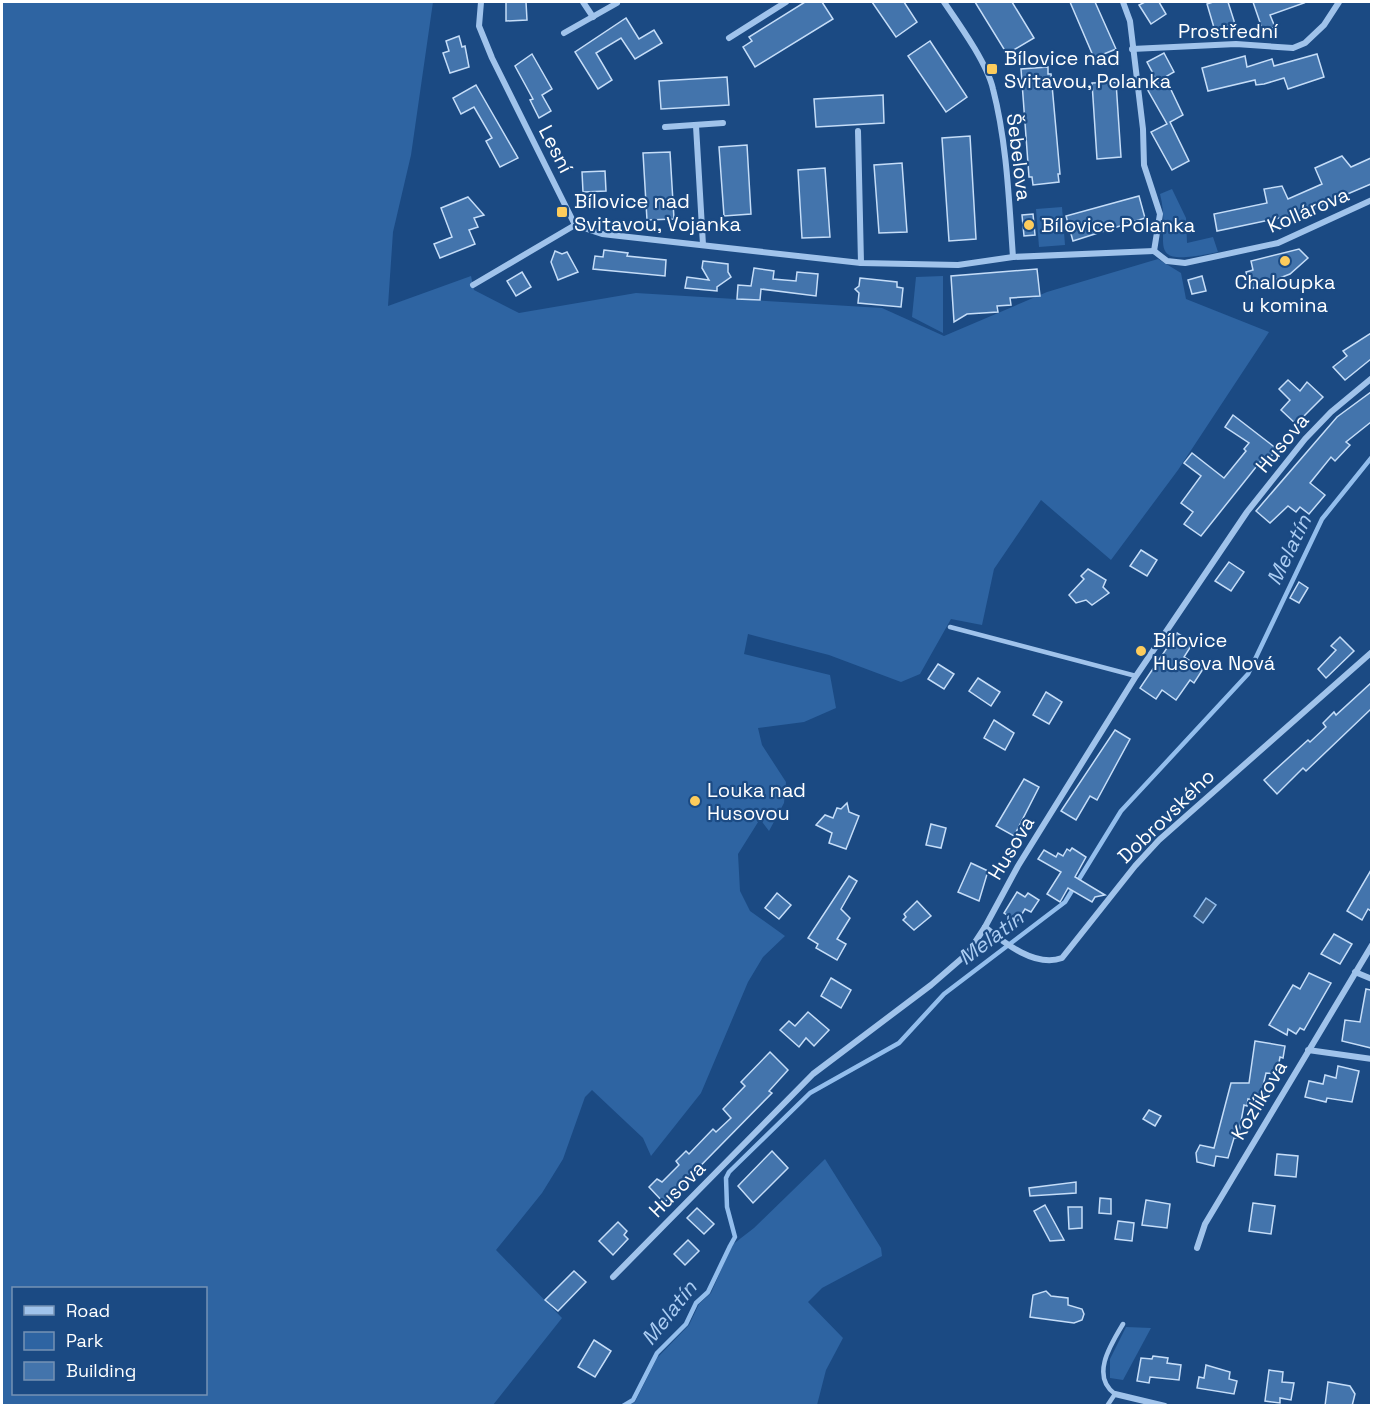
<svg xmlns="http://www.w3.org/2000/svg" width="1373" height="1407" font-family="'Space Grotesk',sans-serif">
	<rect width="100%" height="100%" fill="#1b4a83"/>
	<g fill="#2e64a2" fill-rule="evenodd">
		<path d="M2,2H433L411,155L393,232L388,306L471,276L474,290L519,313L636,293L882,308L944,336L1047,292L1158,259L1181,273L1186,299L1269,332L1178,470L1111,560L1041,500L994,569L982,625L951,619L920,674L901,682L829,655L748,634L744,654L830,675L836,708L804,722L758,728L762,745L786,782L784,803L769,831L760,819L738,854L740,891L750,911L785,936L763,957L748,982L701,1093L651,1156L643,1138L592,1090L585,1097L563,1159L542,1193L496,1250L562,1318L493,1405L2,1406ZM14,1288H206V1394H14Z"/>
		<path d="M1172,189L1186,218L1187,243L1213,237L1218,252C1138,269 1173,244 1160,194Z"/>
		<polygon points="1062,207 1065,245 1039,247 1036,209"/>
		<polygon points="943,276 943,333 912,317 916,277"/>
		<polygon points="825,1159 881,1248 882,1256 822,1288 808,1302 843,1338 826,1370 817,1405 628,1405 635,1402 657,1358 689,1325 699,1304 711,1293 732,1245 754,1228"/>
		<polygon points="1126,1327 1151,1328 1123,1380 1110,1378 1110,1359"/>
	</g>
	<polygon fill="#3f638d" stroke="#93beed" stroke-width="1.5" points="1206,898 1216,905 1203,923 1194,916"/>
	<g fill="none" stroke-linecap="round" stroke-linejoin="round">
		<polyline stroke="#93beed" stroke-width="4.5" points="623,1406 633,1400 657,1353 686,1324 696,1303 708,1292 730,1246 735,1237 727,1207 726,1178 729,1172 810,1093 899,1043 944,994 1065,902 1121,811 1248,674 1322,519 1372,457"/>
	</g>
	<g fill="#4374ac" stroke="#c5ddf8" stroke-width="1.5">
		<polygon points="506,2 526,2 527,20 506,21"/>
		<polygon points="805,2 822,2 833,19 755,67 743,47 752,41 749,37"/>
		<polygon points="872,2 904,2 917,22 896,37"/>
		<polygon points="975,2 1012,2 1034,38 1007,54"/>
		<polygon points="1070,2 1095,2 1116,49 1094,58"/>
		<polygon points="1145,2 1159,2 1166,14 1151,24 1139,5"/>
		<polygon points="1213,2 1228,2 1235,24 1215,31 1207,4"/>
		<polygon points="1253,2 1303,2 1304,3 1270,15 1275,27 1263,31"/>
		<polygon points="626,18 639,39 654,30 662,43 635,59 621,38 596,53 612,80 598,89 575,52"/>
		<polygon points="459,36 462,47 465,46 469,67 450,73 443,53 449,51 446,41"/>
		<polygon points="930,41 967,97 946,112 908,56"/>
		<polygon points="1164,53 1174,72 1165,77 1183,115 1170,122 1189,161 1172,170 1151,132 1167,124 1146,87 1157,81 1147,62"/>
		<polygon points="532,54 552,89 542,95 551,111 539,118 530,100 533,99 515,66"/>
		<polygon points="1317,54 1324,77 1288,89 1284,78 1264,84 1256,85 1255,80 1208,91 1202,68 1245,56 1247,67 1272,59 1274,66"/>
		<polygon points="1048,67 1048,74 1051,74 1060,174 1058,174 1059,182 1033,185 1032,177 1029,177 1021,69"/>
		<polygon points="727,77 729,105 661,109 659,81"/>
		<polygon points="1116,82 1121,157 1097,159 1092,83"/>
		<polygon points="476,85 518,158 500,167 486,141 492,138 474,107 461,114 453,98"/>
		<polygon points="883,95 884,123 816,127 814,99"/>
		<polygon points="970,136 976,239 949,241 942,138"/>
		<polygon points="747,145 751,214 724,216 719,147"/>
		<polygon points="670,152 674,219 647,220 643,153"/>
		<polygon points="1342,156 1351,167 1371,158 1371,184 1303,213 1217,231 1214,214 1267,203 1264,189 1282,186 1288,199 1322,184 1315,168"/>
		<polygon points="902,163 907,232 879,233 874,165"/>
		<polygon points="825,168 830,237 802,238 798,170"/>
		<polygon points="605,171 606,191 583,192 582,172"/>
		<polygon points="1139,196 1145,218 1073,241 1066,216"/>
		<polygon points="468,197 484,215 474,218 478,227 469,230 475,244 440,258 434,244 452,237 441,208"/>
		<polygon points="1033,214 1035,235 1024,236 1022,215"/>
		<polygon points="1299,249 1308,258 1290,274 1251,289 1246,272 1253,270 1251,261"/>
		<polygon points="604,250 628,253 627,256 666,260 665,276 593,269 595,256 603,257"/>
		<polygon points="555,251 562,254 567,252 578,272 558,280 551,262"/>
		<polygon points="703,261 728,264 728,272 731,277 717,287 717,291 685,288 687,277 709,280 702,268"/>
		<polygon points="754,268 774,271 773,279 796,281 797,272 818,274 816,296 761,289 760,300 737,299 738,285 751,286"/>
		<polygon points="1037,269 1040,296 1010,298 1011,305 997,306 998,312 967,314 954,322 951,276"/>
		<polygon points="522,272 531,287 516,296 507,281"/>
		<polygon points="1202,276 1206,291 1192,294 1188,280"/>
		<polygon points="860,278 897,282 897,287 903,288 901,307 858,303 859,293 855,289 859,286"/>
		<polygon points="1371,333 1371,359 1345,380 1333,367 1347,356 1343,351"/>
		<polygon points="1288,380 1300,391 1307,382 1323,397 1296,424 1281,410 1290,400 1279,389"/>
		<polygon points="1371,392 1371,422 1346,442 1350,445 1335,461 1331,457 1310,483 1325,495 1309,514 1300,507 1296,512 1288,506 1270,523 1256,511 1337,417"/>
		<polygon points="1233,415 1277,449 1264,465 1260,462 1201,536 1184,524 1193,512 1181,503 1201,476 1184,463 1192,453 1224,478 1246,451 1244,449 1249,443 1225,427"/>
		<polygon points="1141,550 1157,560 1147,576 1130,566"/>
		<polygon points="1229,562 1244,572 1231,591 1215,581"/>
		<polygon points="1088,569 1106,580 1103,587 1109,593 1092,605 1086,600 1076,603 1069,595 1084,579 1081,576"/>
		<polygon points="1299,582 1308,588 1299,603 1290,598"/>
		<polygon points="1177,633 1193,643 1184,657 1203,669 1194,683 1190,680 1176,700 1162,690 1156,699 1140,688"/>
		<polygon points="1340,637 1354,651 1326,678 1318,669 1336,650 1331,646"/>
		<polygon points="938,664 954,674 944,689 928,679"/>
		<polygon points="978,678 1000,692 991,706 969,691"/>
		<polygon points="1371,683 1371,709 1306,771 1303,768 1277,794 1264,780 1308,740 1310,742 1326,727 1323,723 1334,712 1336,715"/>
		<polygon points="1046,692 1062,702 1049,724 1033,715"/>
		<polygon points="994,720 1014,733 1005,750 984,738"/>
		<polygon points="1115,730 1130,739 1097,800 1090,796 1076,820 1061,811"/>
		<polygon points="1024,779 1039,787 1014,836 996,826"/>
		<polygon points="847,803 849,812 859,816 846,849 829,843 832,833 816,825 825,815 833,818 837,808 841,809"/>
		<polygon points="931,824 946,828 941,848 926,845"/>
		<polygon points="1072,848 1086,857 1075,877 1105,895 1095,897 1092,902 1068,888 1060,902 1047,894 1061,872 1038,859 1044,850 1056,857 1058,853 1063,856 1067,849 1070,851"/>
		<polygon points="971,863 988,871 979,901 958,892"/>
		<polygon points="1371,870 1371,911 1368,909 1362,920 1347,911"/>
		<polygon points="849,876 857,881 841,909 850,918 837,939 846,944 837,960 816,948 818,944 808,938"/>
		<polygon points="1017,892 1025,897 1028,893 1039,900 1031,912 1025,909 1017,922 1004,913"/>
		<polygon points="777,893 791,905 779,919 765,908"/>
		<polygon points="917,901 931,916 914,930 903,920 906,917 904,914"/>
		<polygon points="1334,934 1352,944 1340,964 1321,954"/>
		<polygon points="1309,973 1331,983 1304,1030 1300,1028 1296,1034 1288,1029 1287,1035 1269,1025 1293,985 1300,989"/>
		<polygon points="831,978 851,990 841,1008 821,996"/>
		<polygon points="1366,989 1371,990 1371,1048 1342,1041 1345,1020 1360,1022"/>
		<polygon points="808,1012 829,1030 814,1046 806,1038 799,1047 780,1030 789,1021 795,1026"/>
		<polygon points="1255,1041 1285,1046 1283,1058 1280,1057 1277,1074 1266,1073 1262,1090 1265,1095 1259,1101 1248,1099 1247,1106 1244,1105 1238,1138 1234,1138 1228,1158 1216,1156 1214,1166 1197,1162 1196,1153 1200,1145 1214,1148 1231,1083 1249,1083"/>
		<polygon points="770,1052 788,1070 769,1091 772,1093 664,1203 649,1187 657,1179 662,1182 679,1165 676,1161 686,1151 689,1154 713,1129 716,1132 731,1118 723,1109 745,1086 741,1082"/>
		<polygon points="1338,1066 1359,1071 1352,1102 1327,1098 1326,1102 1305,1097 1309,1081 1323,1084 1325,1075 1336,1078"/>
		<polygon points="1149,1110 1161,1116 1155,1126 1143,1119"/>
		<polygon points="772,1151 788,1168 753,1203 738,1186"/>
		<polygon points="1277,1154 1298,1156 1296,1177 1275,1175"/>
		<polygon points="1076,1182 1076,1193 1030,1196 1029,1188"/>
		<polygon points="1100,1198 1111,1199 1111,1214 1099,1213"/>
		<polygon points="1146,1200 1170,1204 1167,1228 1142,1225"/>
		<polygon points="1253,1203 1275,1206 1271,1234 1249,1231"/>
		<polygon points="1045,1205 1064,1240 1050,1241 1034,1211"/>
		<polygon points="1068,1207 1082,1207 1082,1228 1069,1229"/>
		<polygon points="697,1208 714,1224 704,1234 687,1218"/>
		<polygon points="1118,1221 1134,1223 1132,1241 1115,1239"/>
		<polygon points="618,1222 627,1231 624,1235 628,1239 613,1255 599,1241"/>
		<polygon points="688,1240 699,1251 685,1265 674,1254"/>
		<polygon points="574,1271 586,1282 558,1311 545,1300"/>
		<polygon points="1046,1291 1051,1296 1068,1298 1068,1305 1082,1309 1084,1314 1082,1320 1074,1323 1030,1317 1033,1295"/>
		<polygon points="594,1340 611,1351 595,1377 578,1367"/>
		<polygon points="1153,1356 1168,1358 1167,1363 1181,1365 1179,1380 1150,1377 1149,1383 1137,1381 1141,1358 1152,1359"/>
		<polygon points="1206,1365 1230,1372 1229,1379 1237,1381 1234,1394 1197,1388 1199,1377 1204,1378"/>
		<polygon points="1269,1370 1283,1372 1282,1382 1294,1383 1291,1400 1280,1398 1280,1403 1265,1401"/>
		<polygon points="1328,1382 1350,1386 1355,1394 1352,1406 1325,1406"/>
	</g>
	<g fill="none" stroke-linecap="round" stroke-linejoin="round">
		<g stroke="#a0c3eb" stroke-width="4.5">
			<polyline points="950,627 1136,676"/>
			<path d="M1107,1406L1115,1394C1090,1376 1111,1344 1123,1324"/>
		</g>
		<g stroke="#a0c3eb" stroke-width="6">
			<polyline points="481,2 479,26 492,58 575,225 602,234 861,263 958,265 1013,257 1154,251"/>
			<polyline points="583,2 593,17"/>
			<path d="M944,2C959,24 987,63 993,89C1007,143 1009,202 1013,257"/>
			<polyline points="1123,2 1130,21 1143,129 1144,165 1160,214 1154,251"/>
			<polyline points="564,33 617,3"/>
			<polyline points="729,38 786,2"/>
			<polyline points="1132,49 1236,44 1293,48 1305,43 1324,25 1339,2"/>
			<polyline points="696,126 703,245"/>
			<polyline points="665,127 723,123"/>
			<polyline points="858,131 861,263"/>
			<polyline points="1154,251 1167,261 1185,263 1278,243 1372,200"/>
			<polyline points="473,285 575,225"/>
			<path d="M985,927C1004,943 1036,968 1062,958L1135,866L1159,840L1372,652"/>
			<polyline points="1355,972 1372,979"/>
			<polyline points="1308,1050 1372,1059"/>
			<polyline points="1197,1248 1205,1224 1372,945"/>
			<polyline points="613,1277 813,1074 931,985 968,953 985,927 1018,866 1136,676 1247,512 1305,439 1331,412 1372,378"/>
			<polyline points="1115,1394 1165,1406"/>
		</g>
	</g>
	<g fill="#fdcc5c" stroke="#1b4a83" stroke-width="2">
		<rect x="986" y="63" width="12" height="12" rx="3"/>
		<rect x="556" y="206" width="12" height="12" rx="3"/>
		<circle cx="1029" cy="225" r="6"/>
		<circle cx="1285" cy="261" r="6"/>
		<circle cx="1141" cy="651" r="6"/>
		<circle cx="695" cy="801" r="6"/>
	</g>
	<g text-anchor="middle" stroke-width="4.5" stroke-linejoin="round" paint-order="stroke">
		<g font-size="20" fill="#fff" stroke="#1b4a83">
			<text x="1228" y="38">Prostřední</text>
			<text transform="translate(556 149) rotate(63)" y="7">Lesní</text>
			<text transform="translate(1019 157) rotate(83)" y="7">Šebelova</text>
			<text transform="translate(1308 210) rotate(-23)" y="7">Kollárova</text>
			<text transform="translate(1282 443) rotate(-50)" y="7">Husova</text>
			<text transform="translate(1166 816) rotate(-44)" y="7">Dobrovského</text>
			<text transform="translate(1011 848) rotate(-59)" y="7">Husova</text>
			<text transform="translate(1259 1100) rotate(-59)" y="7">Kozlíkova</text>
			<text transform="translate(677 1189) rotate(-45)" y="7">Husova</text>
		</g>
		<g font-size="20" fill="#fff" stroke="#1b4a83" text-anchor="start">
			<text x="1004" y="65">Bílovice nad<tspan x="1004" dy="23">Svitavou, Polanka</tspan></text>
			<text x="574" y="208">Bílovice nad<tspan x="574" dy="23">Svitavou, Vojanka</tspan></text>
			<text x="1041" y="232">Bílovice Polanka</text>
			<text x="1285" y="289" text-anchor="middle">Chaloupka<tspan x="1285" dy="23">u komina</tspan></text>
			<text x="1153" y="647">Bílovice<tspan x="1153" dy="23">Husova Nová</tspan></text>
			<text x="707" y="797">Louka nad<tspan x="707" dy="23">Husovou</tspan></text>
		</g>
		<g font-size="21" font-style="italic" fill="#abcdf3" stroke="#1b4a83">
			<text transform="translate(1289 550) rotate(-64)" y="7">Melatín</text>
			<text transform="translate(991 938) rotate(-37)" y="7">Melatín</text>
			<text transform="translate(669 1313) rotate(-52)" y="7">Melatín</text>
		</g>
	</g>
	<rect width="1373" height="1407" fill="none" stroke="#ffffff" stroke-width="6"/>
	<rect x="12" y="1287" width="195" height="108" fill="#1b4a83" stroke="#7692b5" stroke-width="1.5"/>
	<rect x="24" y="1306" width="30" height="9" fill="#a0c3eb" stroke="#7692b5" stroke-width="1.5"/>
	<text x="66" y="1317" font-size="18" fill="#ffffff">Road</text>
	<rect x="24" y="1332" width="30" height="18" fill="#2e64a2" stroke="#7692b5" stroke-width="1.5"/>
	<text x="66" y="1347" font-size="18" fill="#ffffff">Park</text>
	<rect x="24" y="1362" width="30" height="18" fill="#4374ac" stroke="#7692b5" stroke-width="1.5"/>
	<text x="66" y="1377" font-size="18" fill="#ffffff">Building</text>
</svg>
